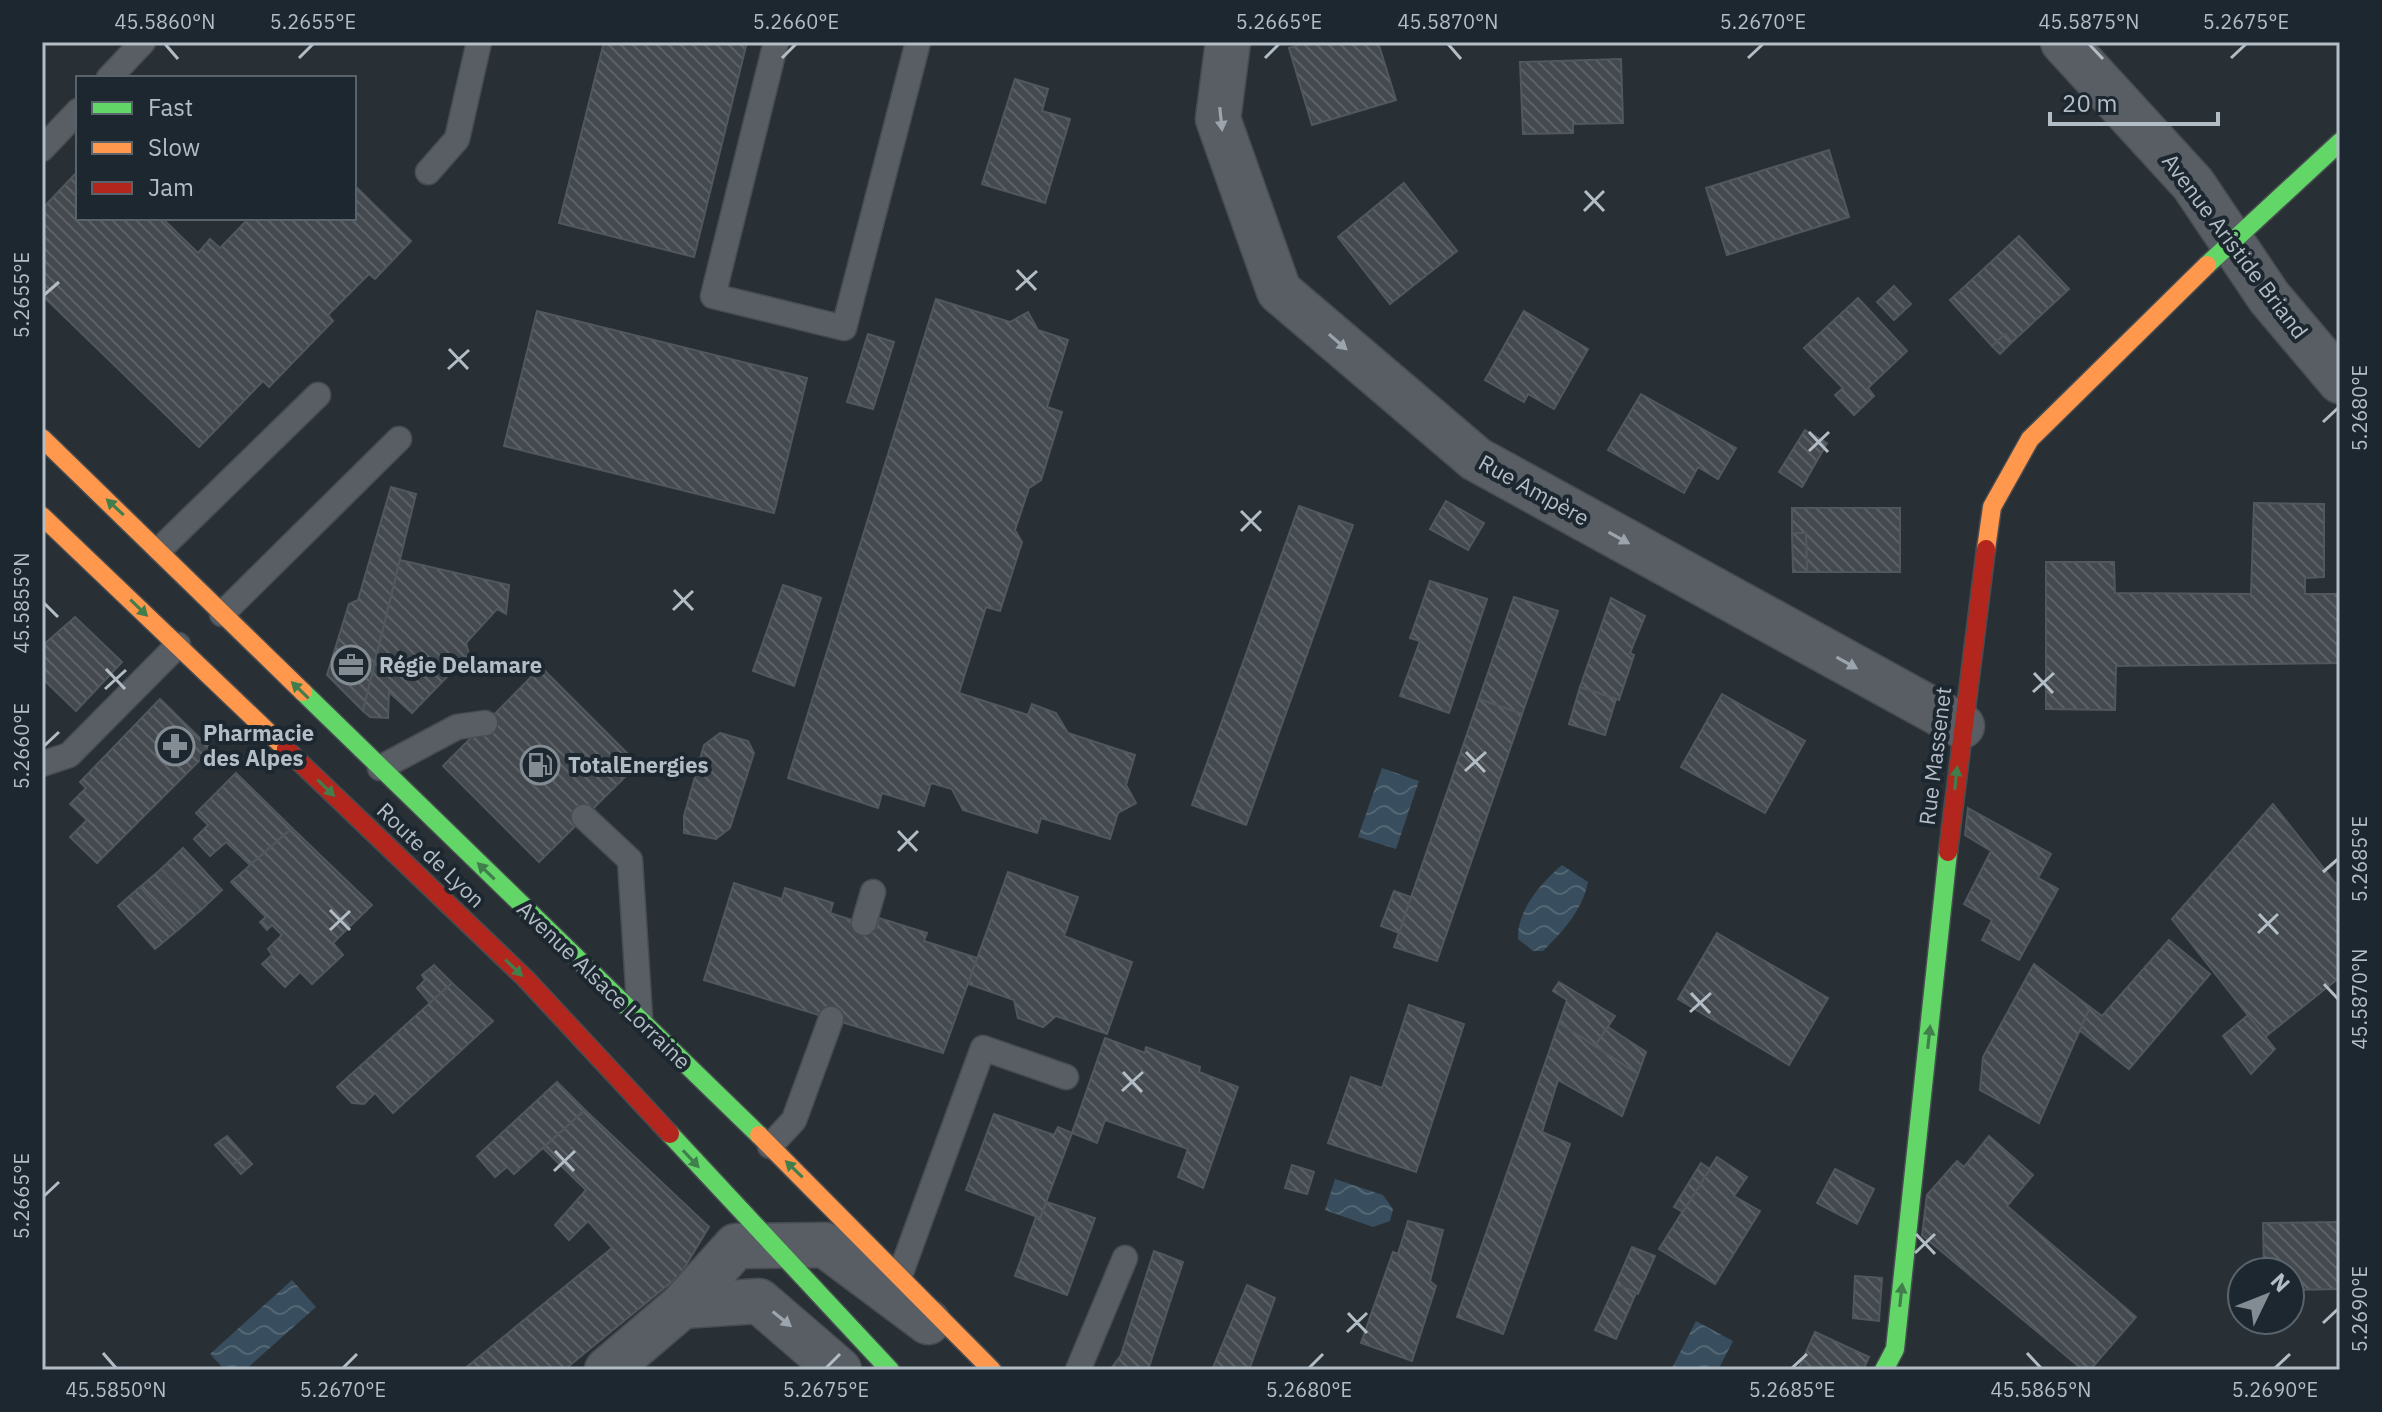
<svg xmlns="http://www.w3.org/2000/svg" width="2382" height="1412" font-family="'IBM Plex Sans',sans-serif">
	<defs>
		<pattern id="water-waves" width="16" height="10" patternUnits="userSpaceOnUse" patternTransform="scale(2)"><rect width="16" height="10" fill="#384e5e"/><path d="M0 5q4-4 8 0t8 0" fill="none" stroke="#526674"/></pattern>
		<pattern id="building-back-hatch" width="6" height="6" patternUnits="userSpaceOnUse" patternTransform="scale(2)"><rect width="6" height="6" fill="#43494e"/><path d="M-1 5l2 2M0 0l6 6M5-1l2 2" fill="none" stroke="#5c6166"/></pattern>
	</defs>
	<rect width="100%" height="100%" fill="#293035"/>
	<g fill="url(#water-waves)">
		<polygon points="1382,768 1419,781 1396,849 1358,837"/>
		<path d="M1562,865L1588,882C1582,911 1563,931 1543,951H1533L1518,939C1517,910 1541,883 1562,865Z"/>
		<polygon points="1335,1179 1383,1195 1393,1209 1390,1221 1373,1227 1325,1210"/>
		<polygon points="292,1280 316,1307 245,1370 225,1370 210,1354"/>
		<polygon points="1696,1321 1733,1341 1718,1370 1671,1370"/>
	</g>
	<g fill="url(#building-back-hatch)" stroke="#51585d" stroke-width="2">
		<polygon points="604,42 747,42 694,257 559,223"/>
		<polygon points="1309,42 1378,42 1396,100 1312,125 1289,48"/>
		<polygon points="1621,59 1623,123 1573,124 1573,133 1523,134 1520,62"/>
		<polygon points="1015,79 1048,89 1042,111 1070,119 1045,203 982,184"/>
		<polygon points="1829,150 1849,217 1727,255 1706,188"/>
		<polygon points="78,171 78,218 162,218 198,253 210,239 220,248 249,218 354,218 354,185 411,241 375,279 369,274 328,315 333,321 269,387 263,381 199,447 42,295 42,209"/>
		<polygon points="1404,183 1457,251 1390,304 1338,237"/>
		<polygon points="2019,236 2069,289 2012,342 2005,334 1992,346 1950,300"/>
		<polygon points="1894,286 1911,304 1894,320 1877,302"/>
		<polygon points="1858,298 1907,351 1868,388 1874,396 1854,415 1835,395 1843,388 1804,348"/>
		<polygon points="936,299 1010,322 1028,312 1038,330 1068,340 1047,407 1062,412 1041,480 1029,488 1015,530 1022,542 1000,611 986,607 959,693 1028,715 1032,704 1056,713 1068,733 1135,755 1126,785 1136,803 1118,813 1110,839 1041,818 1037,833 963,810 952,789 931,783 924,806 882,793 878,808 788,778"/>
		<polygon points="537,311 807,378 774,513 504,446"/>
		<polygon points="1524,311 1588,349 1554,409 1528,394 1524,402 1485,380"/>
		<polygon points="868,334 894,342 873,409 847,402"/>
		<polygon points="2005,334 2012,342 2000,354 1992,346"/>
		<polygon points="1641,394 1736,448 1718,479 1698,467 1684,493 1608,450"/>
		<polygon points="1805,430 1827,443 1802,487 1779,472"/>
		<polygon points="391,487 416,494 363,711 327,675 349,604 358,600"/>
		<polygon points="1446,501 1484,523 1468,550 1430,529"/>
		<polygon points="2254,503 2324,504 2324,577 2305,578 2305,594 2340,594 2340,663 2116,666 2115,710 2046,709 2046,562 2114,562 2115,593 2251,594"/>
		<polygon points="1299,506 1353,525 1246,825 1192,805"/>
		<polygon points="1792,508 1900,508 1900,572 1807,572 1806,533 1792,533"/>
		<polygon points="1792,533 1806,533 1807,572 1793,572"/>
		<polygon points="400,560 509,585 506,614 497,609 466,643 469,654 412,713 389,692 388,718 370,717 363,711"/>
		<polygon points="1430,581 1487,599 1449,713 1400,696 1420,641 1410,638"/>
		<polygon points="783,585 821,598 794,686 753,671"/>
		<polygon points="1514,597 1558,611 1522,714 1479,699"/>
		<polygon points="1611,598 1645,616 1630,653 1634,655 1619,700 1580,687"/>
		<polygon points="75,617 122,662 76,711 42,678 42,646"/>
		<polygon points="541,667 638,764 539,862 443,766"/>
		<polygon points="1580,687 1616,699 1605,735 1569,724"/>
		<polygon points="1722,694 1805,741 1765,813 1681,767"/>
		<polygon points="160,699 211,749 97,863 70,837 87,820 70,804 86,788 80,782"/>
		<polygon points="1479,699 1522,714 1437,961 1394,947"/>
		<polygon points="720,733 748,741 754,753 730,828 716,839 684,833 684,816 704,745"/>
		<polygon points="236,773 292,828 250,865 226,842 210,856 194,839 208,825 196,813"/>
		<polygon points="2273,804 2340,889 2340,977 2265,1037 2172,919"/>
		<polygon points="1968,808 2051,854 2038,878 2058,889 2019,960 1982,940 1992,920 1964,904 1991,851 1965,835"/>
		<polygon points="292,828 372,905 333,943 343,955 312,984 300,972 285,987 262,964 272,955 268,949 282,935 272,925 267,930 260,922 266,917 231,882"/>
		<polygon points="183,848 222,890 201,910 161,869"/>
		<polygon points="161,869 201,910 179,929 140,887"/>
		<polygon points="1008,872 1078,897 1064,936 1132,962 1107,1034 1056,1016 1043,1027 1018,1018 1014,1000 968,984"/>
		<polygon points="734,883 782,899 785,888 833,903 830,913 877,928 879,918 927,933 924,941 977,958 943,1053 704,980"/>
		<polygon points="140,887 179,929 155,949 118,906"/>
		<polygon points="1394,891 1411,897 1399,933 1381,926"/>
		<polygon points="1717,933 1828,998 1789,1065 1678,999"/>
		<polygon points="2169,940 2210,974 2129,1069 2079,1030 2090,1007 2102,1016"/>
		<polygon points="2034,964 2090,1007 2039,1123 1980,1090 1983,1057"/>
		<polygon points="434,965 452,983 430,1003 417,988 425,980 422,975"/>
		<polygon points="1559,982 1615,1016 1595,1046 1559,1023 1567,1000 1553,991"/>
		<polygon points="452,983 493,1021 393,1113 375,1093 364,1104 352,1103 337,1087"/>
		<polygon points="1409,1005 1464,1024 1416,1172 1328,1143 1351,1077 1382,1088"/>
		<polygon points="2248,1015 2275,1049 2251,1074 2223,1036"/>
		<polygon points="1559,1023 1638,1074 1622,1116 1558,1080 1542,1132 1570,1144 1503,1334 1457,1317"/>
		<polygon points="1608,1027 1646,1052 1638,1074 1595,1046"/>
		<polygon points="1105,1038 1145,1053 1146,1047 1200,1067 1199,1072 1238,1087 1203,1188 1178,1177 1188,1149 1105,1120 1097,1143 1072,1133"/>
		<polygon points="557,1082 585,1110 514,1174 507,1167 495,1177 477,1156"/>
		<polygon points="585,1110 709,1227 680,1275 564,1370 463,1370 612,1248 588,1221 569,1240 555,1225 586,1190 543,1148"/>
		<polygon points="994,1114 1054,1135 1058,1127 1072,1133 1040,1218 966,1190"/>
		<polygon points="227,1136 244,1155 233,1165 215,1145"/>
		<polygon points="1989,1136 2033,1175 2007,1206 2136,1317 2090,1370 2083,1370 1922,1235 1927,1195 1957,1161 1964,1167"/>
		<polygon points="244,1155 252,1164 241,1174 233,1165"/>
		<polygon points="1717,1157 1747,1177 1734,1196 1760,1211 1715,1284 1659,1249"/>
		<polygon points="1701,1163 1710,1169 1683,1212 1674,1207"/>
		<polygon points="1292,1165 1314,1172 1307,1194 1285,1188"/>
		<polygon points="1835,1169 1874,1189 1857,1224 1817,1203"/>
		<polygon points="1047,1202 1095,1218 1067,1295 1015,1276 1036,1217 1040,1218"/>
		<polygon points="1408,1221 1443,1230 1430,1281 1436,1286 1412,1361 1361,1343 1393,1252 1398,1254"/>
		<polygon points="2340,1222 2340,1289 2290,1290 2290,1272 2264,1272 2263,1223"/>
		<polygon points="1632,1247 1655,1256 1638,1294 1616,1284"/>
		<polygon points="1154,1251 1183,1262 1148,1370 1110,1370 1121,1355"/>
		<polygon points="1855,1276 1882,1278 1879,1321 1853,1318"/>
		<polygon points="1616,1284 1636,1293 1616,1339 1595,1330"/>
		<polygon points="1247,1285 1275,1298 1249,1370 1212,1370"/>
		<polygon points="1815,1332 1869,1357 1863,1370 1798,1370"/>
	</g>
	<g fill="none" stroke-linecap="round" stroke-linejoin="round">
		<defs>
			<g id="lane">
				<polyline points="776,42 713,296 844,328 918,42"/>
				<polyline points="109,78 143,42"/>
				<polyline points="42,149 78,111"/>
				<polyline points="428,172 457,139 479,42"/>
				<polyline points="160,549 318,395"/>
				<polyline points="222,614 399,439"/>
				<polyline points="42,764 69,755 178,645"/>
				<polyline points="380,768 457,727 485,723"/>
				<polyline points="584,817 630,860 640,1018"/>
				<polyline points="864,923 873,892"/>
				<polyline points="770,1146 794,1120 831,1019"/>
				<polyline points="900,1275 983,1048 1066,1077"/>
				<polyline points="1078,1370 1125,1258"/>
			</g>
			<g id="street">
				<polyline points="1228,42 1218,119 1279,291 1476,459 1962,726"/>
				<polyline points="2063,42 2193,184 2269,297 2340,381"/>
				<polyline points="682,1306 759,1301 839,1370"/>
				<polyline points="607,1370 682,1306 736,1246 825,1245 928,1322"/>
			</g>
			<g id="fast">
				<polyline points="2207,265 2340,142"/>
				<polyline points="303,692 759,1135"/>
				<polyline points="670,1134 890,1370"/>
				<polyline points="1884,1370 1895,1349 1948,852"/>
			</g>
			<g id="slow">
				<polyline points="42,438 303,692"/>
				<polyline points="42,516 286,749"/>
				<polyline points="1986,549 1992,507 2030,439 2207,265"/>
				<polyline points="759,1135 992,1370"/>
			</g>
			<g id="jam">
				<polyline points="286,749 525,978 670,1134"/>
				<polyline points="1948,852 1986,549"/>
			</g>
		</defs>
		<use href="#lane" stroke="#474c50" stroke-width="27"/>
		<use href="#street" stroke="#474c50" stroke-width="47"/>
		<use href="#fast" stroke="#474c50" stroke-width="21"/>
		<use href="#slow" stroke="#474c50" stroke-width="21"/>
		<use href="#jam" stroke="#474c50" stroke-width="21"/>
		<use href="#lane" stroke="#595e64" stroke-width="24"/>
		<use href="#street" stroke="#595e64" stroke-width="44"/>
		<use href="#fast" stroke="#63d668" stroke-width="18"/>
		<use href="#slow" stroke="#ff974d" stroke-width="18"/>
		<use href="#jam" stroke="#b3261e" stroke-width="18"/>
	</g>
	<defs><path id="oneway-solid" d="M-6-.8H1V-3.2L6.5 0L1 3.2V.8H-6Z" transform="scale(2)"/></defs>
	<g fill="#9ca5ae">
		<use href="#oneway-solid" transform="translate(1221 119) rotate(84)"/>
		<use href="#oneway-solid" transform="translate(1338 342) rotate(41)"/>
		<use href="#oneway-solid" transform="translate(1619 538) rotate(29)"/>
		<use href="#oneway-solid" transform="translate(1847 663) rotate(29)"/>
		<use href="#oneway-solid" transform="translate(782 1319) rotate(39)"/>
	</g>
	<g fill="#407e4c">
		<use href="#oneway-solid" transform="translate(115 507) rotate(-137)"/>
		<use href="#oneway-solid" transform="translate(139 608) rotate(44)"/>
		<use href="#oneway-solid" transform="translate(300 690) rotate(-136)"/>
		<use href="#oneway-solid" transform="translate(1956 778) rotate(-84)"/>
		<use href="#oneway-solid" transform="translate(326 788) rotate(44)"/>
		<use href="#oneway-solid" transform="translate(486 871) rotate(-136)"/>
		<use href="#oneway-solid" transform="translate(514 968) rotate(44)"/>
		<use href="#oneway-solid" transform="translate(1929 1037) rotate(-84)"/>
		<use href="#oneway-solid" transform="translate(691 1159) rotate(47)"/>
		<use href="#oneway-solid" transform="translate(794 1169) rotate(-136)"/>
		<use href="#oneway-solid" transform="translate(1901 1295) rotate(-84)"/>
	</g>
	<path fill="none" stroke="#b3bdc6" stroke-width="3" d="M165,44L178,59M1448,44L1461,59M2089,44L2103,59M299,58L313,44M782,58L796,44M1265,58L1279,44M1748,58L1763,44M2231,58L2246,44M1585,191L1604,211M1584,211L1604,191M1017,270L1036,290M1016,290L1037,271M44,295L59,282M449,349L468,369M448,369L469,350M2323,422L2338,408M1809,432L1828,452M1809,451L1829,432M1241,511L1261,531M1241,531L1261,511M674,590L693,610M44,603L58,617M673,610L693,591M106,669L125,689M2034,673L2053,693M105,689L126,670M2033,692L2054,673M44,746L59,732M1466,752L1485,772M1465,771L1486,752M898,831L917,851M898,851L918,831M2323,872L2338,859M330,910L350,930M2259,914L2278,934M330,930L350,911M2258,933L2278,914M2324,984L2338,999M1691,993L1710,1013M1690,1012L1711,993M1123,1072L1142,1092M1122,1091L1143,1072M555,1151L574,1171M554,1171L575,1151M44,1196L59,1182M1916,1234L1935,1254M1915,1253L1935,1234M1348,1313L1367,1333M2323,1323L2338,1309M1347,1332L1367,1313M103,1353L116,1368M2027,1353L2041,1368M343,1368L357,1354M826,1368L840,1354M1309,1368L1323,1354M1792,1368L1807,1354M2275,1368L2290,1354"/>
	<defs>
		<symbol id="office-ring" viewBox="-11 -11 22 22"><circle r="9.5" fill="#1d272f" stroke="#838c93" stroke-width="1.5"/><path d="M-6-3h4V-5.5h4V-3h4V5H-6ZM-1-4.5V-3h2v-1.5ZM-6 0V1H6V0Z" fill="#838c93"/></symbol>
		<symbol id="pharmacy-ring" viewBox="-11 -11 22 22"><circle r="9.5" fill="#1d272f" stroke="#838c93" stroke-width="1.5"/><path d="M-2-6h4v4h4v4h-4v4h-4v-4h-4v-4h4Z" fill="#838c93"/></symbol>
		<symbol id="fuel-ring" viewBox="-11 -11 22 22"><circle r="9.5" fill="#1d272f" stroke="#838c93" stroke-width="1.5"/><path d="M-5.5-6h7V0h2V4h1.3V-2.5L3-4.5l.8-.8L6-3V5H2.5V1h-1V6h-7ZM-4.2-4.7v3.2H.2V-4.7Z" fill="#838c93"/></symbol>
	</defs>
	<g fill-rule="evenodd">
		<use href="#office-ring" x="329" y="643" width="44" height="44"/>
		<use href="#pharmacy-ring" x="153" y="724" width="44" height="44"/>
		<use href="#fuel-ring" x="518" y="743" width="44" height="44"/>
	</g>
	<g text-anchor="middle" stroke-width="8" stroke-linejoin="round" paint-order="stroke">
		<g font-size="22" fill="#b3bdc6" stroke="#1d272f">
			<text transform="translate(2235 246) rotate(53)" y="8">Avenue Aristide Briand</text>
			<text transform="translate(1534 490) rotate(29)" y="8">Rue Ampère</text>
			<text transform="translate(1935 756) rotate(-83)" y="8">Rue Massenet</text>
			<text transform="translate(431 855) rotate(44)" y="8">Route de Lyon</text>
			<text transform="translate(604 985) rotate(44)" y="8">Avenue Alsace Lorraine</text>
		</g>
		<g font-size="22" font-weight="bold" fill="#b3bdc6" stroke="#1d272f" text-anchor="start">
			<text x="379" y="673">Régie Delamare</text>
			<text x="203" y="741">Pharmacie<tspan x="203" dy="25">des Alpes</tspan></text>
			<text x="568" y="773">TotalEnergies</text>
		</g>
	</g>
	<rect width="2382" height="1412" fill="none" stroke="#1d272f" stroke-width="88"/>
	<rect x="76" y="76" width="280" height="144" fill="#1d272f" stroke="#59636b" stroke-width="2"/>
	<rect x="92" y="102" width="40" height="12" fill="#63d668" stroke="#59636b" stroke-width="2"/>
	<text x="148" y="116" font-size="24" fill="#b3bdc6">Fast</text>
	<rect x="92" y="142" width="40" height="12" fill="#ff974d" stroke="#59636b" stroke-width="2"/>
	<text x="148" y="156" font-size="24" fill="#b3bdc6">Slow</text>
	<rect x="92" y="182" width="40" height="12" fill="#b3261e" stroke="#59636b" stroke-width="2"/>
	<text x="148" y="196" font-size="24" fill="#b3bdc6">Jam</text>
	<g transform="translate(2266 1296) rotate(47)"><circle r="38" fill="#1d272f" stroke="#59636b" stroke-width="2"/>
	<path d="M0-6L14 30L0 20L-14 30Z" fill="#838c93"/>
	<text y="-12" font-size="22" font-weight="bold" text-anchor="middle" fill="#b3bdc6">N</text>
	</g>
	<path d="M2050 112v12h168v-12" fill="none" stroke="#b3bdc6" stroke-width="4"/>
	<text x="2062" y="112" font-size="24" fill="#b3bdc6" stroke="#1d272f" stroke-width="6" paint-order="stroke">20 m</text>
	<rect x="44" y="44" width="2294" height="1324" fill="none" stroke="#b3bdc6" stroke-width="3"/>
	<g font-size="20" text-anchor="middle" fill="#b3bdc6">
		<text x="165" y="29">45.5860°N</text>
		<text x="313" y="29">5.2655°E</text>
		<text x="796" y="29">5.2660°E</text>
		<text x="1279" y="29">5.2665°E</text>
		<text x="1448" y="29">45.5870°N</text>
		<text x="1763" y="29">5.2670°E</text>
		<text x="2089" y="29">45.5875°N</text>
		<text x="2246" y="29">5.2675°E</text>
		<text transform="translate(22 295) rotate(-90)" y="7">5.2655°E</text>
		<text transform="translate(2360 408) rotate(-90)" y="7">5.2680°E</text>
		<text transform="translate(22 603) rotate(-90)" y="7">45.5855°N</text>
		<text transform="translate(22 746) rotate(-90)" y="7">5.2660°E</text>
		<text transform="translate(2360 859) rotate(-90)" y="7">5.2685°E</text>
		<text transform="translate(2360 999) rotate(-90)" y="7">45.5870°N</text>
		<text transform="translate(22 1196) rotate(-90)" y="7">5.2665°E</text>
		<text transform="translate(2360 1309) rotate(-90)" y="7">5.2690°E</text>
		<text x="116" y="1397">45.5850°N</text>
		<text x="343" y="1397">5.2670°E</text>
		<text x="826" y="1397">5.2675°E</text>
		<text x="1309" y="1397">5.2680°E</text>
		<text x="1792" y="1397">5.2685°E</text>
		<text x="2041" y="1397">45.5865°N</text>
		<text x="2275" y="1397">5.2690°E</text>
	</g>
</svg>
